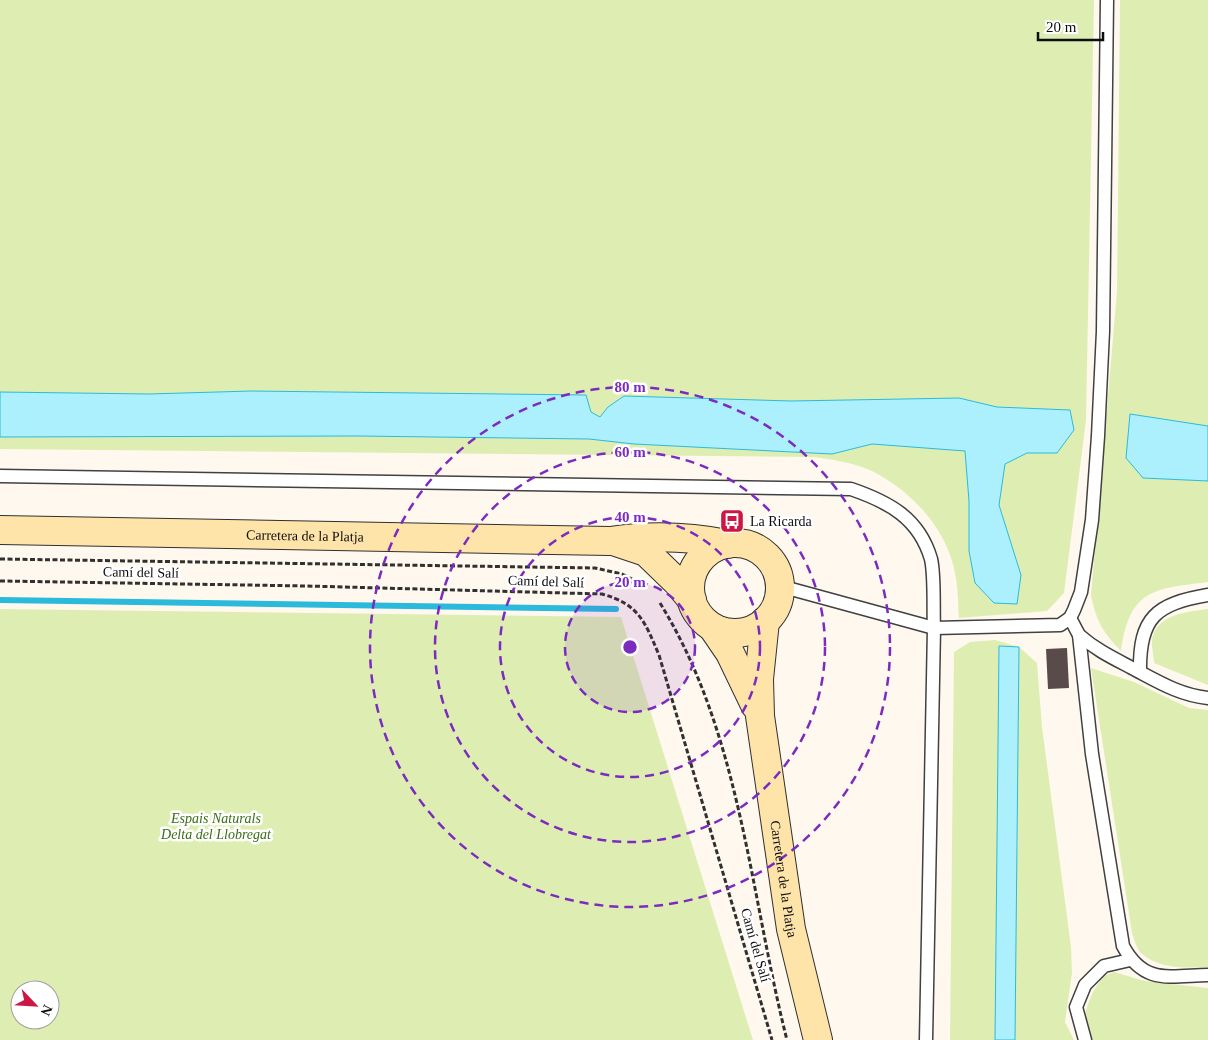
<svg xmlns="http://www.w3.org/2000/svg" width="1208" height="1040" font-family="Georgia,serif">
	<rect width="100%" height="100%" fill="#fff8ee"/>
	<g fill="#deeeb3" fill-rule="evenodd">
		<path d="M0,0H1094L1086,420L1064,593L1047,611L959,618C958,603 958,587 955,573C947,529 912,492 874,472C856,463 834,460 815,457L0,449Z"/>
		<path d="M1120,0H1208V582C1153,589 1130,589 1121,651C1104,634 1095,619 1091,595L1117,291Z"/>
		<path d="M0,609L621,617L753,1040H0ZM20,990H50V1020H20Z"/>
		<path d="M1208,609V685L1154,663C1154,656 1151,645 1152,639C1158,613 1188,612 1208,609Z"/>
		<polygon points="995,640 1019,647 1037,663 1042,727 1071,947 1072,973 1065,1022 1074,1040 950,1040 954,652 970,642"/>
		<path d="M1091,668L1134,682L1189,708L1208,710V967C1187,968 1159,969 1142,954C1137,950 1134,939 1132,933Z"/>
		<path d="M1114,972L1145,981L1208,988V1040H1086C1079,1023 1090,990 1104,977C1106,975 1111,973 1114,972Z"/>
	</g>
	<g fill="#aceffd" stroke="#2bbadc">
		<polygon points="251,391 586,395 591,412 600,417 608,407 624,396 791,401 959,398 997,407 1070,410 1074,430 1057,453 1027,453 1005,464 999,505 1021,575 1017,604 994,603 975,583 969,551 969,501 965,451 872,444 832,454 634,444 589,439 357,436 0,437 0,392 149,394"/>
		<polygon points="1130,414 1208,426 1208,481 1143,478 1126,458"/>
		<polygon points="999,646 1019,647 1015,1040 995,1040"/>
	</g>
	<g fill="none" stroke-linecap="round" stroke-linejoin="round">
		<polyline stroke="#2bbadc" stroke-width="6" points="0,600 616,609"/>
	</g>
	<polygon fill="#584b49" points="1067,648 1069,688 1048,689 1046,649"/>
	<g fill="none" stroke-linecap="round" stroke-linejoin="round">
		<defs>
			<g id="lane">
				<path d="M0,476L851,489C889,502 919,518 931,559C935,576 933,610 934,628L926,1040"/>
				<polyline points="780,586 934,628 1060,625 1070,618 1074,610 1081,592 1092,520 1098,436 1103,331 1107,0"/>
				<path d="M1070,618L1079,635L1092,754L1123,946C1144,985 1169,976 1208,975"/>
				<path d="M1079,635C1096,650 1113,658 1132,668C1157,681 1179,695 1208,698"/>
				<path d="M1140,672C1139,617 1156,604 1208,595"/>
				<polyline points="1085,1040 1076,1007 1085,985 1104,966 1130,960"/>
			</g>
			<g id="secondary">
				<path id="s1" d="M0,530L610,541C650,535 687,536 727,544"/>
				<polyline points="616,542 646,552 677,582 692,600"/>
				<circle cx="735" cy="588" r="45"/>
				<path id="s2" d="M765,621L759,679L760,716L791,929L818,1040"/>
				<polyline points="713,628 730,653 755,705"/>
			</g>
		</defs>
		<use href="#lane" stroke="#414141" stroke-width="15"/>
		<use href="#secondary" stroke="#303030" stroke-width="30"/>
		<g stroke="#303030" stroke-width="3" stroke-dasharray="5 2.5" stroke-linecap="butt">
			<polyline points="0,559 595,568 622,574 640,583"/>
			<path d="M0,581L307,586L602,594C639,604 645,622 659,655L772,1040"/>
			<path d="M660,603C741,734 750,895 787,1040"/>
		</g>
		<use href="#lane" stroke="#fff" stroke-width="12"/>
		<use href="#secondary" stroke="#ffe4a9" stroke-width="28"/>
	</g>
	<circle cx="630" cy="647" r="65" fill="#7b2cbf" fill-opacity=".12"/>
	<g fill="none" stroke="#7b2cbf" stroke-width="2.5" stroke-dasharray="9 6">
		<circle cx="630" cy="647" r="65"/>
		<circle cx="630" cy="647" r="130"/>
		<circle cx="630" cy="647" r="195"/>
		<circle cx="630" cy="647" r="260"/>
	</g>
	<defs>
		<symbol id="bus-square" viewBox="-11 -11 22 22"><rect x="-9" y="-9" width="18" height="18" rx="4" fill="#cd1644" stroke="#fff"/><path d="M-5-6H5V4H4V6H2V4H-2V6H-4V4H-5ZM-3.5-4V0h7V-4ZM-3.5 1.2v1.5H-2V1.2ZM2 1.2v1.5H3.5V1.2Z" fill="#fff"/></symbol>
	</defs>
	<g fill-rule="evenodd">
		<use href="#bus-square" x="718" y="507" width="28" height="28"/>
	</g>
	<g text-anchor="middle" stroke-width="5" stroke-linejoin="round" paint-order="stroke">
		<g font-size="14" fill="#0e0e0e" stroke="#fff" text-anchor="start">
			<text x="750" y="526">La Ricarda</text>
		</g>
		<g font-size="14" fill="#0e0e0e" stroke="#fff">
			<text dy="5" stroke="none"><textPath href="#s1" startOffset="305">Carretera de la Platja</textPath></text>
			<text transform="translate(141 572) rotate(1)" y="5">Camí del Salí</text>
			<text transform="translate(546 581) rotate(2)" y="5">Camí del Salí</text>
			<text dy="5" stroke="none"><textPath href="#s2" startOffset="260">Carretera de la Platja</textPath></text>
			<text transform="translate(756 945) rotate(74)" y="5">Camí del Salí</text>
		</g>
		<g font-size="14" font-style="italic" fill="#3a6d16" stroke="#fff">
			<text x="216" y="823">Espais Naturals<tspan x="216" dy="16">Delta del Llobregat</tspan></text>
		</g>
	</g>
	<circle cx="630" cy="647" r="8" fill="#7b2cbf" stroke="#fff" stroke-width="2.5"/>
	<g font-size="15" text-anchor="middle" font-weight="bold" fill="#7b2cbf" stroke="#fff" stroke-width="5" stroke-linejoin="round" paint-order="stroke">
		<text x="630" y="392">80 m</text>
		<text x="630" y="457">60 m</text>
		<text x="630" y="522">40 m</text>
		<text x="630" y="587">20 m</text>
	</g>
	<g transform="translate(35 1005) rotate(115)"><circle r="24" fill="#ffffff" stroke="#9f9f9f"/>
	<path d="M0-4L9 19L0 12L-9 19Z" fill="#cd1644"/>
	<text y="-8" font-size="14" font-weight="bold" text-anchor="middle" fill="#0e0e0e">N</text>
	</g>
	<path d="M1038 32v8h65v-8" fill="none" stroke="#0e0e0e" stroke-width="2.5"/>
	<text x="1046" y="32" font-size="15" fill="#0e0e0e" stroke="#ffffff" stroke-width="4" paint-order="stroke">20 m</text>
</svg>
